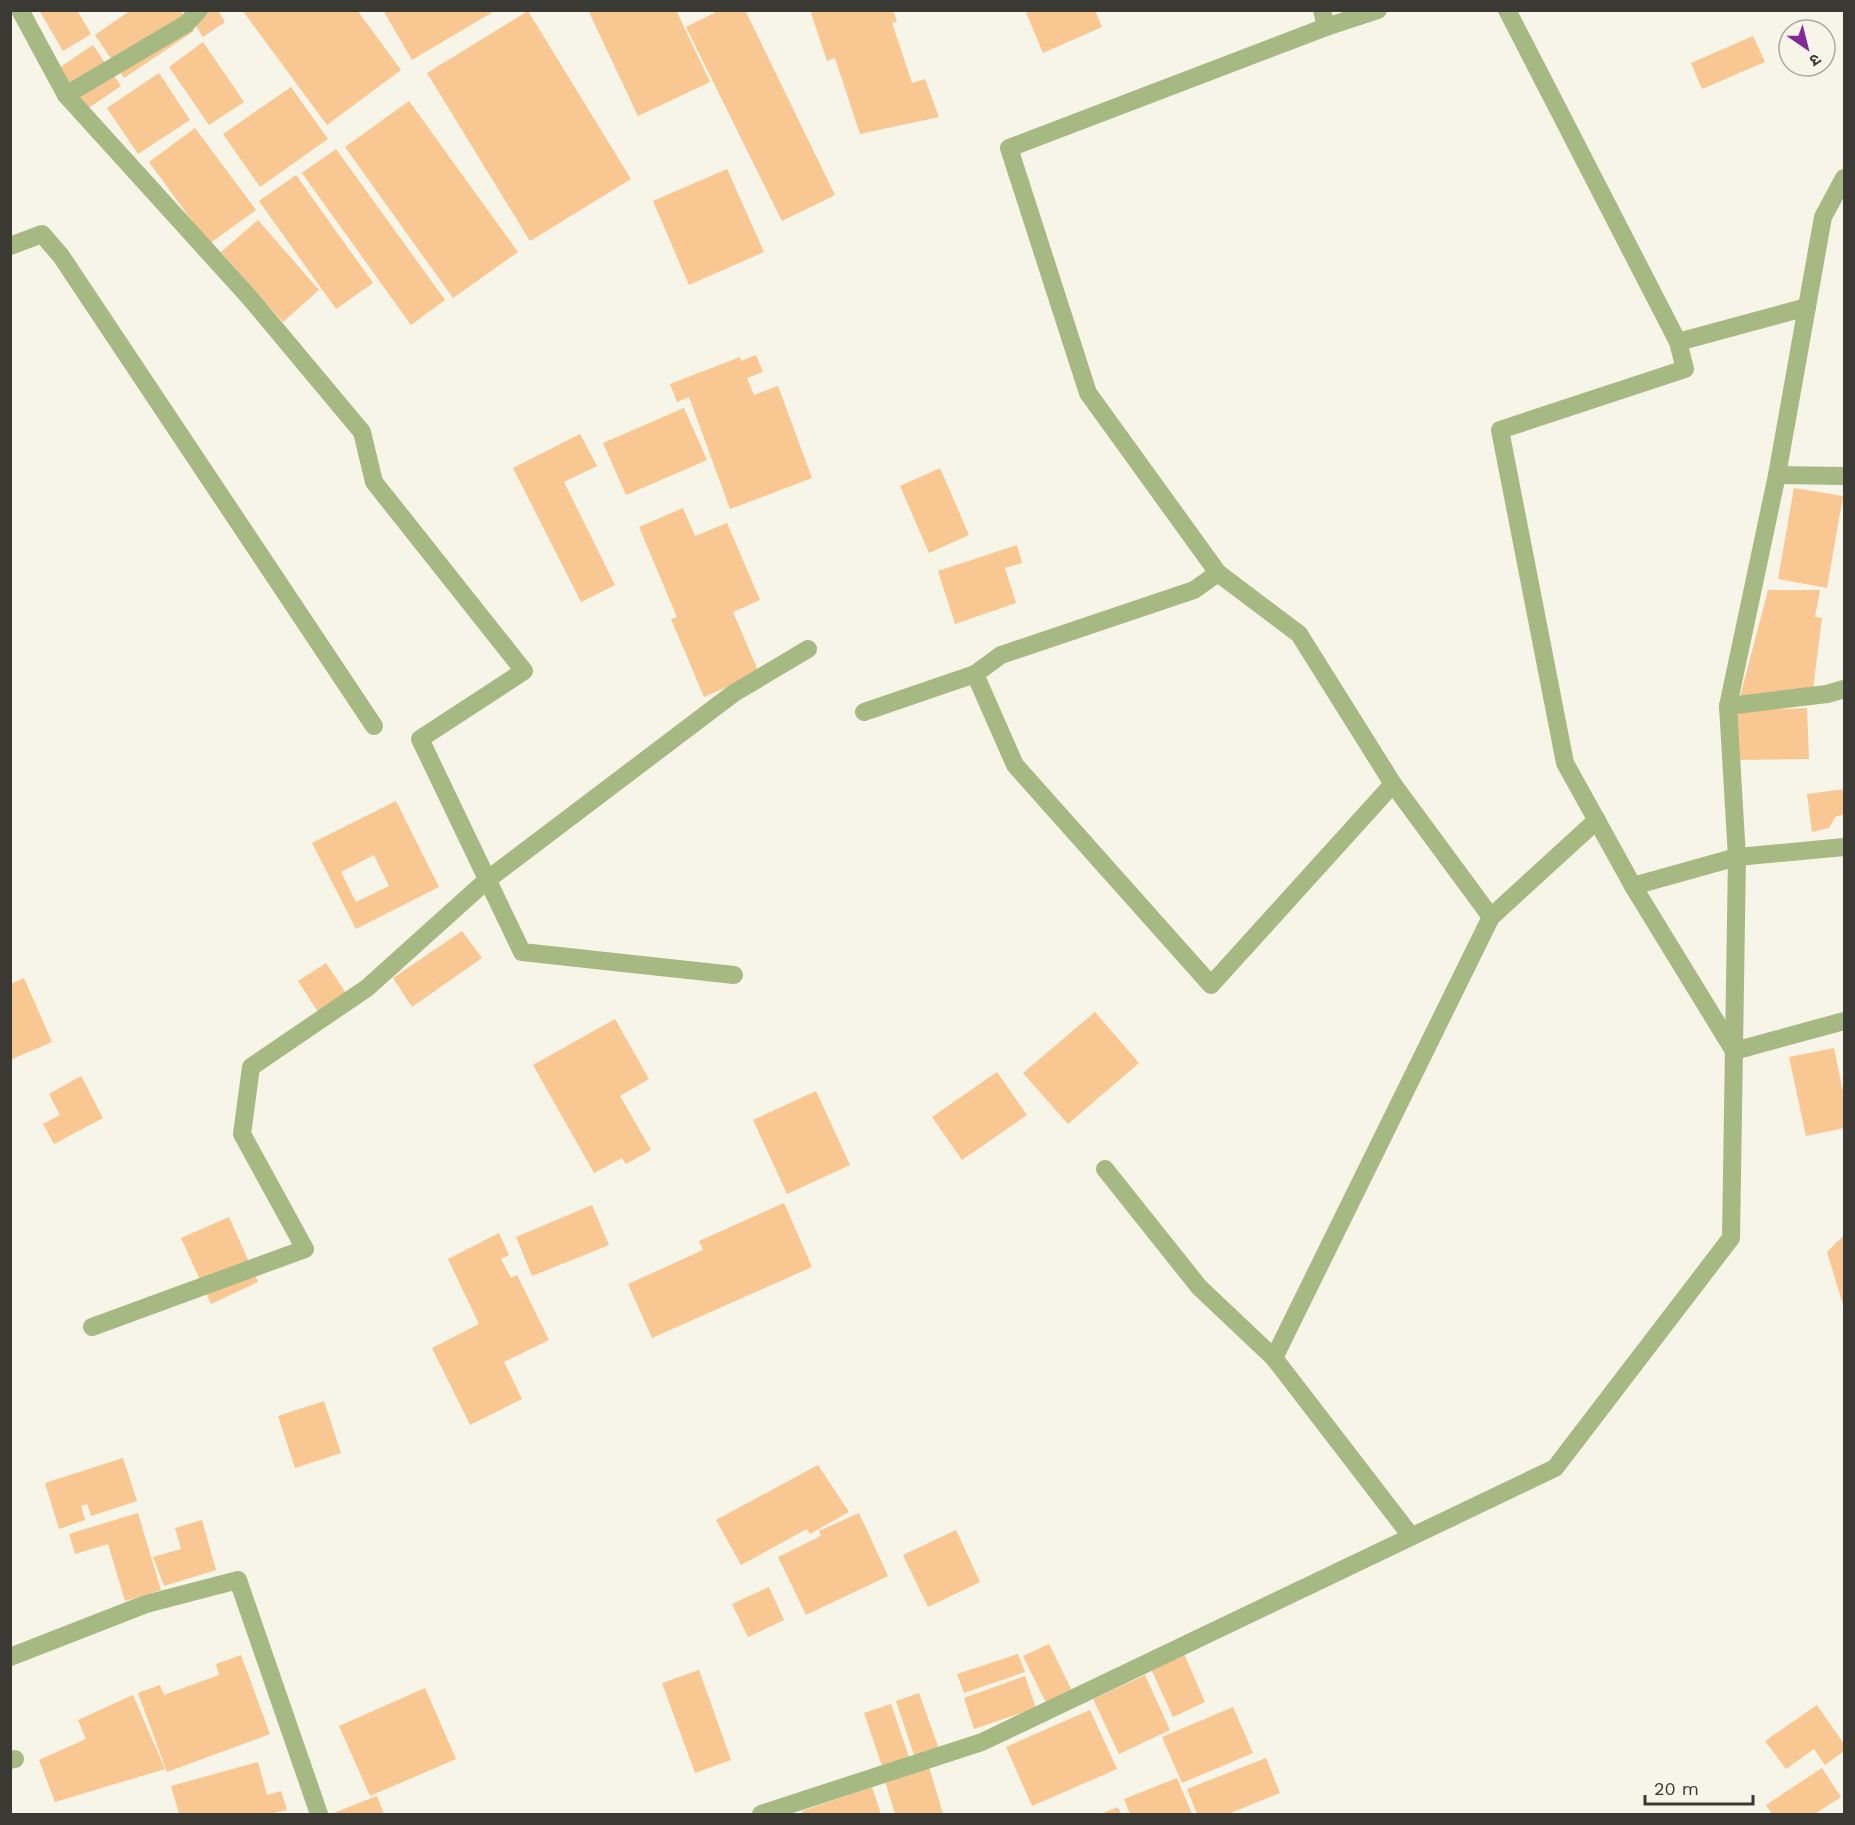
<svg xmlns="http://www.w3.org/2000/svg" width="1855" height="1825" font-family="'Work Sans','Noto Sans Devanagari',sans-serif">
	<rect width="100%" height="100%" fill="#f7f4e8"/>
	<g fill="#f9c792" fill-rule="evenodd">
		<polygon points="39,10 77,10 91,34 63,51"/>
		<polygon points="131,10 180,10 194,31 124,78 95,35"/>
		<polygon points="186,10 218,10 225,22 203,37"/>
		<polygon points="242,10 357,10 401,70 327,125"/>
		<polygon points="383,10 496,10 412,60"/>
		<polygon points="588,10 676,10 710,82 638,116"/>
		<polygon points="720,10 745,10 835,195 782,221 686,27"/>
		<polygon points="810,10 893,10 897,22 892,23 912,83 925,79 939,117 860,134 835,58 827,61"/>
		<polygon points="1025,10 1095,10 1102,27 1043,53"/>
		<polygon points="528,11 631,179 530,241 427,73"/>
		<polygon points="1753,36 1765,62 1702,89 1691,63"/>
		<polygon points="203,42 244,102 209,125 169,67"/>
		<polygon points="93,45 121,86 87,109 59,68"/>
		<polygon points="159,73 190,120 138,154 107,108"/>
		<polygon points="291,87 328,139 260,187 223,134"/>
		<polygon points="409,101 518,252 453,298 345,147"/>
		<polygon points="195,128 256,210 209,244 149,162"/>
		<polygon points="336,149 445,300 411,325 302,173"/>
		<polygon points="727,169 764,252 689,285 653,201"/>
		<polygon points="296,175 373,283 336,309 259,201"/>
		<polygon points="258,220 319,290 283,322 221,252"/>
		<polygon points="756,355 763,372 747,378 754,395 778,386 812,478 730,509 689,397 677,402 670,384 740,357 741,361"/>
		<polygon points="684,408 707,460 626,495 603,443"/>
		<polygon points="580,434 597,466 564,482 615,585 581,602 513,468"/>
		<polygon points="940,468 969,535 929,553 900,486"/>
		<polygon points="1794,488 1843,496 1827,588 1778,579"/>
		<polygon points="683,508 695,536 727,523 760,600 733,612 759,673 704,697 671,619 677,617 639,527"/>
		<polygon points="1017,545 1022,563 1005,568 1016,603 955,624 938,571"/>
		<polygon points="1768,590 1820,590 1815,617 1822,618 1813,689 1740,697"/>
		<polygon points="1807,708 1809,759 1734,760 1733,711"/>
		<polygon points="1844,789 1844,815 1836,816 1829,828 1812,832 1807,794"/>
		<path d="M396,801L439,887L356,929L312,843ZM374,855L389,886L356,902L341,872Z"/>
		<polygon points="462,931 482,958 412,1007 393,978"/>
		<polygon points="326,963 348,996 320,1015 298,981"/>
		<polygon points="24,978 52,1042 10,1060 10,984"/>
		<polygon points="1095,1012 1139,1063 1068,1124 1023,1073"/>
		<polygon points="615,1019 649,1079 620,1096 651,1150 626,1164 622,1158 594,1173 533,1065"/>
		<polygon points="1834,1048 1844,1096 1844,1128 1806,1136 1789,1057"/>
		<polygon points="997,1072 1027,1115 962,1160 932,1117"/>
		<polygon points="81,1076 103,1118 54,1144 43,1124 60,1115 49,1094"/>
		<polygon points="816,1091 850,1165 787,1194 753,1120"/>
		<polygon points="784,1203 812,1267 652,1338 628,1284 703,1250 699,1241"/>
		<polygon points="592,1205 609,1245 532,1276 516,1237"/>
		<polygon points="229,1217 258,1282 211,1304 181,1238"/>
		<polygon points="499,1233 509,1255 501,1259 511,1278 517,1275 549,1340 504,1362 522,1399 470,1425 432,1348 479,1324 448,1259"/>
		<polygon points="1844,1235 1844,1308 1827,1252"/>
		<polygon points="324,1401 341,1453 295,1468 278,1416"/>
		<polygon points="123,1458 137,1501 91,1516 87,1504 81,1506 85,1520 59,1529 45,1483"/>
		<polygon points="818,1465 849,1512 810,1534 807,1529 741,1565 716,1520"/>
		<polygon points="138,1513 161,1590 125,1601 108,1544 75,1554 69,1534"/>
		<polygon points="859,1513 888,1576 806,1615 778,1557 821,1536 819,1531"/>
		<polygon points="202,1520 216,1570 164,1586 153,1557 181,1549 175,1528"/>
		<polygon points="956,1530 980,1582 928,1607 903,1555"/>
		<polygon points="769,1587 784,1620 748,1637 732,1604"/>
		<polygon points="1049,1644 1073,1693 1047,1705 1023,1656"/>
		<polygon points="1018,1654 1025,1672 964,1693 957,1674"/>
		<polygon points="1184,1654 1205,1702 1173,1717 1151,1669"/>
		<polygon points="241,1655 270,1734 167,1772 138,1693 160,1685 164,1695 219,1675 216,1664"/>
		<polygon points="699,1670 731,1760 695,1773 662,1683"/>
		<polygon points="1145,1675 1170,1730 1119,1754 1093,1699"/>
		<polygon points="1025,1676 1036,1708 974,1729 964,1698"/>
		<polygon points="425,1688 456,1759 370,1796 339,1726"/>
		<polygon points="919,1693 939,1749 915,1758 896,1701"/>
		<polygon points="133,1695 165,1769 55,1802 39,1760 86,1739 78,1720"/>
		<polygon points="891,1704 910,1760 883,1769 864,1713"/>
		<polygon points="1817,1705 1844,1744 1844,1751 1825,1765 1814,1749 1786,1769 1765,1741"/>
		<polygon points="1233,1707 1253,1753 1182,1783 1162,1737"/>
		<polygon points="1090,1710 1117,1769 1032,1806 1006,1747"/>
		<polygon points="1266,1758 1280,1793 1228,1814 1197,1814 1187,1789"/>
		<polygon points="258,1762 267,1795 281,1791 287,1810 269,1814 179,1814 171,1786"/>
		<polygon points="929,1767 943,1814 895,1814 885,1781"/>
		<polygon points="1822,1768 1841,1797 1815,1814 1772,1814 1766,1805"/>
		<polygon points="1177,1778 1192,1814 1130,1814 1124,1799"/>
		<polygon points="872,1787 881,1814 803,1814 802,1811"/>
		<polygon points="377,1796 384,1814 331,1814"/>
		<polygon points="1118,1807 1121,1814 1100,1814"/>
	</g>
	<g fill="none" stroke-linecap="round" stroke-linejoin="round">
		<g stroke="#a7b983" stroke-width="18">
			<polyline points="20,10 66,95 250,298 362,432 374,482 524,671 420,739 522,952 734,975"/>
			<polyline points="1507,10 1678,342"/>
			<polyline points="1326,27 1378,10"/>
			<polyline points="66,95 186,24 199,10"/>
			<polyline points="10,246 42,234 61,256 374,726"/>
			<polyline points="1807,307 1678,342 1685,369 1500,430 1565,763 1633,886 1734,1051 1844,1021"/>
			<polyline points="1777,475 1844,476"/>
			<polyline points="975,674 1015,765 1211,985 1393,784"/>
			<polyline points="1728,706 1827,694 1844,689"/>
			<polyline points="864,712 975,674 1001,655 1194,590 1218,573"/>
			<polyline points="1633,886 1737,857 1844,847"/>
			<polyline points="1491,917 1597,820"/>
			<polyline points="1105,1169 1199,1287 1274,1358 1411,1536"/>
			<polyline points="92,1327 305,1249 242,1134 251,1067 367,988 487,880 734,693 808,649"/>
			<polyline points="1274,1358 1491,917 1393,784 1299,634 1218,573 1088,393 1009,148 1326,27 1322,10"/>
			<polyline points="10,1657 146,1604 238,1580 319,1814"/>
			<polyline points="10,1760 15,1759"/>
			<polyline points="761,1814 982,1742 1555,1468 1731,1238 1737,857 1728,706 1777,475 1823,217 1844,178"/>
		</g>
	</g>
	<rect width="1855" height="1825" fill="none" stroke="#3a3934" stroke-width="24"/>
	<g transform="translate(1807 48) rotate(145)"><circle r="28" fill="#f7f4e8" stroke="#aba9a0" stroke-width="1.5"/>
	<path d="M0-4.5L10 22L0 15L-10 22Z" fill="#812a98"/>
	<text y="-9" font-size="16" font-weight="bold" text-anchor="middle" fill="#3a3934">उ</text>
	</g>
	<path d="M1645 1795v9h108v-9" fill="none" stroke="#3a3934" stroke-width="3"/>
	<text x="1654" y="1795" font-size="18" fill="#3a3934" stroke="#f7f4e8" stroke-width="4.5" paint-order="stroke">20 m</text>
</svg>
